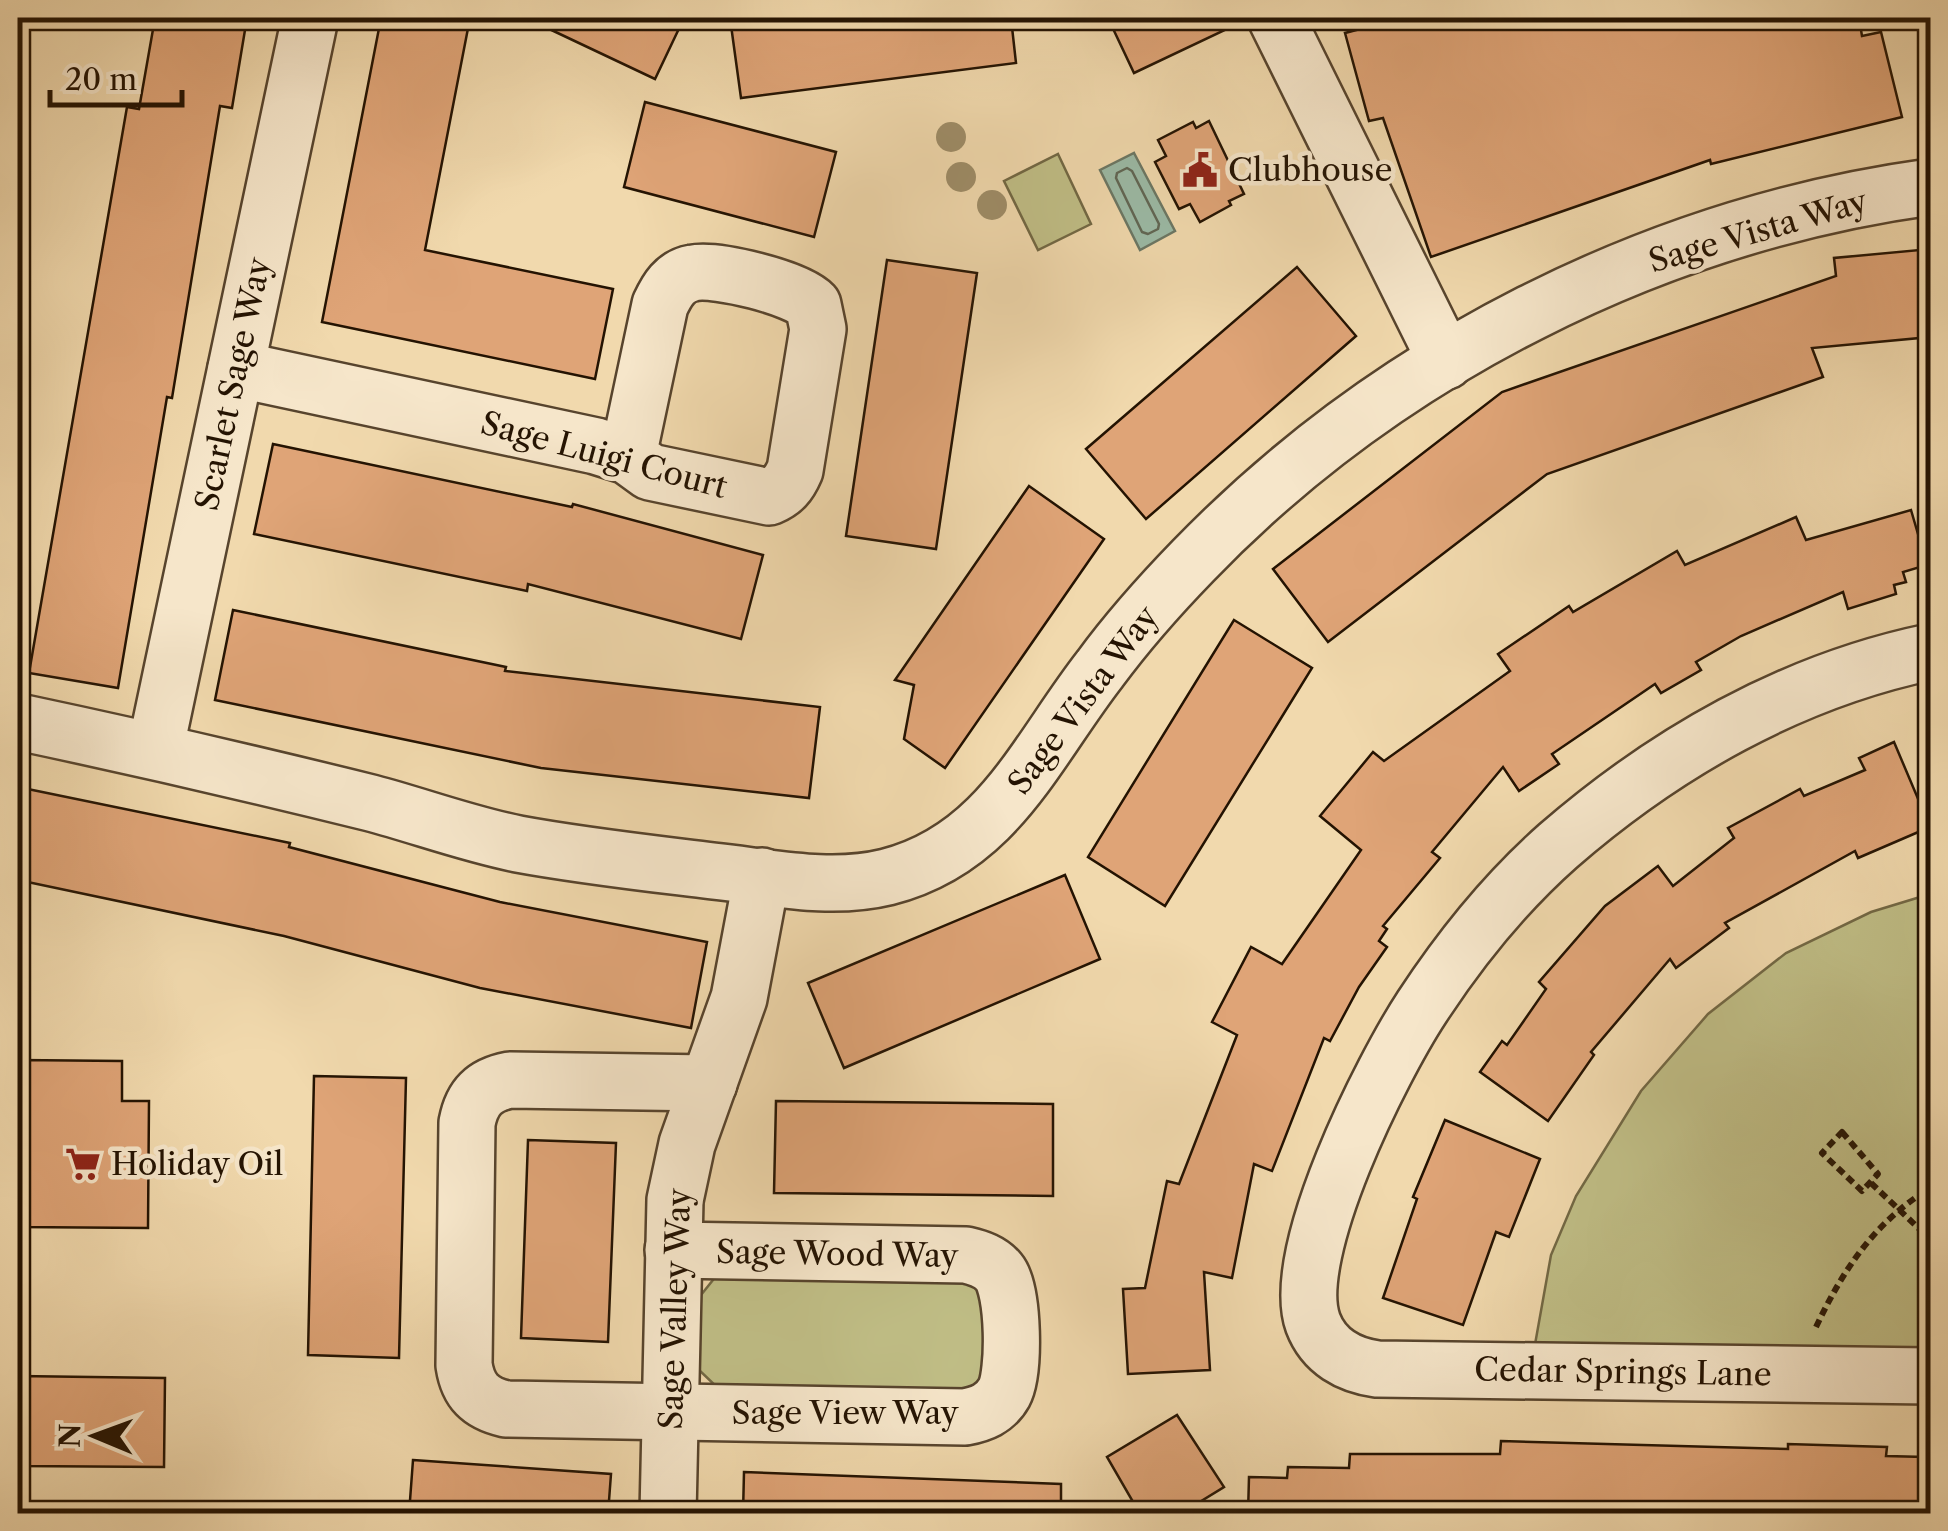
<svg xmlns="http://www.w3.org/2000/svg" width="1948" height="1531" font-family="'Libre Caslon Text',serif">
	<rect width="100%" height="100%" fill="#f1d9ad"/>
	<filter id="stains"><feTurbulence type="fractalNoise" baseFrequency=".002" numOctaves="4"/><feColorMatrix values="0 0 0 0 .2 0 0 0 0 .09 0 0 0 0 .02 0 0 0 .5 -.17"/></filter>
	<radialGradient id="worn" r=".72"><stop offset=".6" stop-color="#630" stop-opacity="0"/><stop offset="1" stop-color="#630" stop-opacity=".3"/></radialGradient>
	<g fill="#c0be86" stroke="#726844" stroke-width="2.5">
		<polygon points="1058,154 1091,224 1038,250 1004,181"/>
		<polygon points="1930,894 1930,1356 1534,1350 1551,1255 1576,1196 1641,1091 1708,1014 1786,953 1871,912"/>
		<polygon points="717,1275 960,1277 982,1285 987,1373 964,1395 721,1391 699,1370 701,1295"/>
	</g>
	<polygon fill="#9bbaa6" stroke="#6b7764" stroke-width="2.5" points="1134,153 1175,231 1140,250 1100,170"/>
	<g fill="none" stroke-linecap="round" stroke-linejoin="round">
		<polygon stroke="#606654" stroke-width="2.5" points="1127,168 1132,171 1159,224 1158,229 1148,234 1142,232 1116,178 1117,173"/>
	</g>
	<g fill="#dfa477" stroke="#241302" stroke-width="2.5">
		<polygon points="155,18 247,18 232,108 220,106 172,398 167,397 118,688 29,673 127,107 139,109"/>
		<polygon points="381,18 470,18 425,250 613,289 595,379 322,322"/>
		<polygon points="526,18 684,18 655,79"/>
		<polygon points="730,18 1011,18 1016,63 741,98"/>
		<polygon points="1108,18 1245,18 1246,20 1134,73"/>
		<polygon points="1402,18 1859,18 1862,36 1881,32 1902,117 1711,164 1710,160 1431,257 1383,118 1369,121 1345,33"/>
		<polygon points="645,102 836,152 814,237 624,187"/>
		<polygon points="1209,121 1244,194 1229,201 1231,205 1200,222 1190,204 1179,209 1155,162 1166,156 1158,140 1193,122 1196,128"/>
		<polygon points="1930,249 1930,337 1812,348 1823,377 1547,474 1328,642 1273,569 1502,392 1836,276 1834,258"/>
		<polygon points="887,260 977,273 936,549 846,536"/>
		<polygon points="1297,267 1356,336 1146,519 1086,449"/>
		<polygon points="273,444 572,507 573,504 763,555 741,639 528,584 527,591 254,534"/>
		<polygon points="1029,486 1104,539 945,768 904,739 914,685 895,680"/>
		<polygon points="1911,510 1927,565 1903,572 1906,582 1894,585 1896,594 1848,609 1843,592 1741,636 1696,662 1701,670 1661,693 1655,684 1552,754 1559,764 1519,791 1503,767 1432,852 1440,858 1383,926 1387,929 1379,941 1387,947 1359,987 1330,1041 1324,1038 1272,1171 1254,1164 1232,1278 1204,1272 1210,1370 1128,1374 1123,1289 1145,1288 1167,1181 1179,1184 1237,1035 1212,1022 1251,947 1282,964 1361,850 1320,816 1373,752 1384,761 1510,671 1498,654 1569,606 1573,612 1677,551 1685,565 1796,517 1806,540"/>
		<polygon points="233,610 506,667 505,671 820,707 809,798 541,768 215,700"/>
		<polygon points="1234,620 1312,668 1165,906 1088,857"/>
		<polygon points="1894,742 1930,827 1858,858 1855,851 1725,923 1729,928 1676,968 1670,959 1591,1052 1594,1055 1548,1121 1480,1072 1502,1041 1507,1045 1546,989 1539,982 1605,906 1658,866 1673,886 1734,838 1728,828 1800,789 1804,796 1865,770 1859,758"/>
		<polygon points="18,787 290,843 289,847 500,902 707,942 691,1028 480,988 284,936 18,880"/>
		<polygon points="1065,875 1100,959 844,1068 808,983"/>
		<polygon points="18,1060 122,1061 122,1101 149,1101 148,1228 18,1227"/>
		<polygon points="314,1076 406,1078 399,1358 308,1355"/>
		<polygon points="776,1101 1053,1104 1053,1196 774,1193"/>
		<polygon points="1445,1120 1540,1159 1509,1237 1496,1232 1463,1325 1383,1298 1417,1199 1413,1197"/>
		<polygon points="528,1140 616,1143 608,1342 521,1338"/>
		<polygon points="18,1376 165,1378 164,1467 18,1466"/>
		<polygon points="1177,1415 1224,1487 1180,1514 1140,1514 1107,1457"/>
		<polygon points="1501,1441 1788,1449 1788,1444 1887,1447 1886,1456 1925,1457 1924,1514 1248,1514 1249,1477 1287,1478 1288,1467 1349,1468 1350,1454 1500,1454"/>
		<polygon points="413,1460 611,1474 608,1514 409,1514"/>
		<polygon points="744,1472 1061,1484 1061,1514 743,1514"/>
	</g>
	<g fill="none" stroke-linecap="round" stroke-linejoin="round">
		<defs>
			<g id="minor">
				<polyline points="1276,18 1446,361"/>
				<path d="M236,369L596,446L628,456L650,472L769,497C783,491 789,484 795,470L818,329L813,305C797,288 716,268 693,273C675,276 667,290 660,305L628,456"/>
				<path d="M1930,652C1791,681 1665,753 1558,846C1506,892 1460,949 1422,1007C1382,1068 1288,1254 1313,1323C1324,1352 1349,1365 1377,1369L1930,1376"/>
				<path d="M19,722C137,747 254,774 371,803C420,816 468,834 518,844C583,856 648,863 713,871C770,877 830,891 887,877C998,849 1036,751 1100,669C1128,631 1160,595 1193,561C1387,360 1654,225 1930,187"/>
				<polyline points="155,751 310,18"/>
				<path d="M673,1250L966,1255C979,1258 991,1262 999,1272C1014,1290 1015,1373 1004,1393C995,1409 981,1414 965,1417L506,1409C480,1403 468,1391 464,1365L467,1123C472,1097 484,1085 510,1080L709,1083"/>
				<polyline points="668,1514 675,1200 687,1144 739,998 762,876"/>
			</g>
		</defs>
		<use href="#minor" stroke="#57442d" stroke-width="60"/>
		<g stroke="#241302" stroke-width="6" stroke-dasharray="8 5" stroke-linecap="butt">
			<polygon points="1842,1132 1878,1174 1862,1191 1822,1153"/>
			<polyline points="1871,1183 1930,1239"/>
			<path d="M1816,1327C1844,1268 1875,1222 1930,1188"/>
		</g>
		<use href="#minor" stroke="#f6e6ca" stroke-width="55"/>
	</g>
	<g fill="#9e8d68">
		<circle cx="951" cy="137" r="15"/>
		<circle cx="961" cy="177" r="15"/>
		<circle cx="992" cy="205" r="15"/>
	</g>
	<defs>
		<symbol id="civic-bare" viewBox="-9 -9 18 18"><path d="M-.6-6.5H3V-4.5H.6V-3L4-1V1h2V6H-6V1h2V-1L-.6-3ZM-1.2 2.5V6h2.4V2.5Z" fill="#8f2418" stroke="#f6e6ca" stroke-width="2.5" paint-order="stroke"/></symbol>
		<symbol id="supermarket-bare" viewBox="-9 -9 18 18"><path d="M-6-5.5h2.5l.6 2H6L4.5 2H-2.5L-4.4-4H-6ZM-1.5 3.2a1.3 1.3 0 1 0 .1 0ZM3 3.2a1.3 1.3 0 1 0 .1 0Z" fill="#8f2418" stroke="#f6e6ca" stroke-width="2.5" paint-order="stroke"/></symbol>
	</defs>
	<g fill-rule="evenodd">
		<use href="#civic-bare" x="1175" y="145" width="50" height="50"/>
		<use href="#supermarket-bare" x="58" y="1139" width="50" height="50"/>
	</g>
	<g text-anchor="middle" stroke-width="9" stroke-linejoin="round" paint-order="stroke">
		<g font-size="32" fill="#241302" stroke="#f6e6ca" text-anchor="start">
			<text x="1228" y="181">Clubhouse</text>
			<text x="111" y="1175">Holiday Oil</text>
		</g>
		<g font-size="32" fill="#241302" stroke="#f6e6ca">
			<text transform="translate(1758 231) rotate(-16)" y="11">Sage Vista Way</text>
			<text transform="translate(233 384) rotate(-78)" y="11">Scarlet Sage Way</text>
			<text transform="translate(604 455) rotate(15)" y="11">Sage Luigi Court</text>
			<text transform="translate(1083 700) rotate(-53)" y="11">Sage Vista Way</text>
			<text transform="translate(837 1254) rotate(1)" y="11">Sage Wood Way</text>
			<text transform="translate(675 1309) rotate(-88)" y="11">Sage Valley Way</text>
			<text transform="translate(1623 1372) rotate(1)" y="11">Cedar Springs Lane</text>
			<text x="845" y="1424">Sage View Way</text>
		</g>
	</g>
	<rect width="1948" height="1531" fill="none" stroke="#f1d9ad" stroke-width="60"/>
	<rect x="20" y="20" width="1908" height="1491" fill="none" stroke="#241302" stroke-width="5"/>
	<rect x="30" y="30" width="1888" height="1471" fill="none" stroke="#241302" stroke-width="2.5"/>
	<g transform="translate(95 1436) rotate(271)" stroke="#f6e6ca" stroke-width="8" paint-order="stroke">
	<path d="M0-8L18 38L0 25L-18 38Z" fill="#241302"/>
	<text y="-15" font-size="28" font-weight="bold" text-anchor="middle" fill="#241302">N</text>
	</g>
	<path d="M50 90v15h132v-15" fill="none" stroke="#241302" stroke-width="5"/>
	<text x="65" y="90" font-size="30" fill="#241302" stroke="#f6e6ca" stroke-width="8" paint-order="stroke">20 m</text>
	<rect width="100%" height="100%" filter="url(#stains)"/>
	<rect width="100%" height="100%" fill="url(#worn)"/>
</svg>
